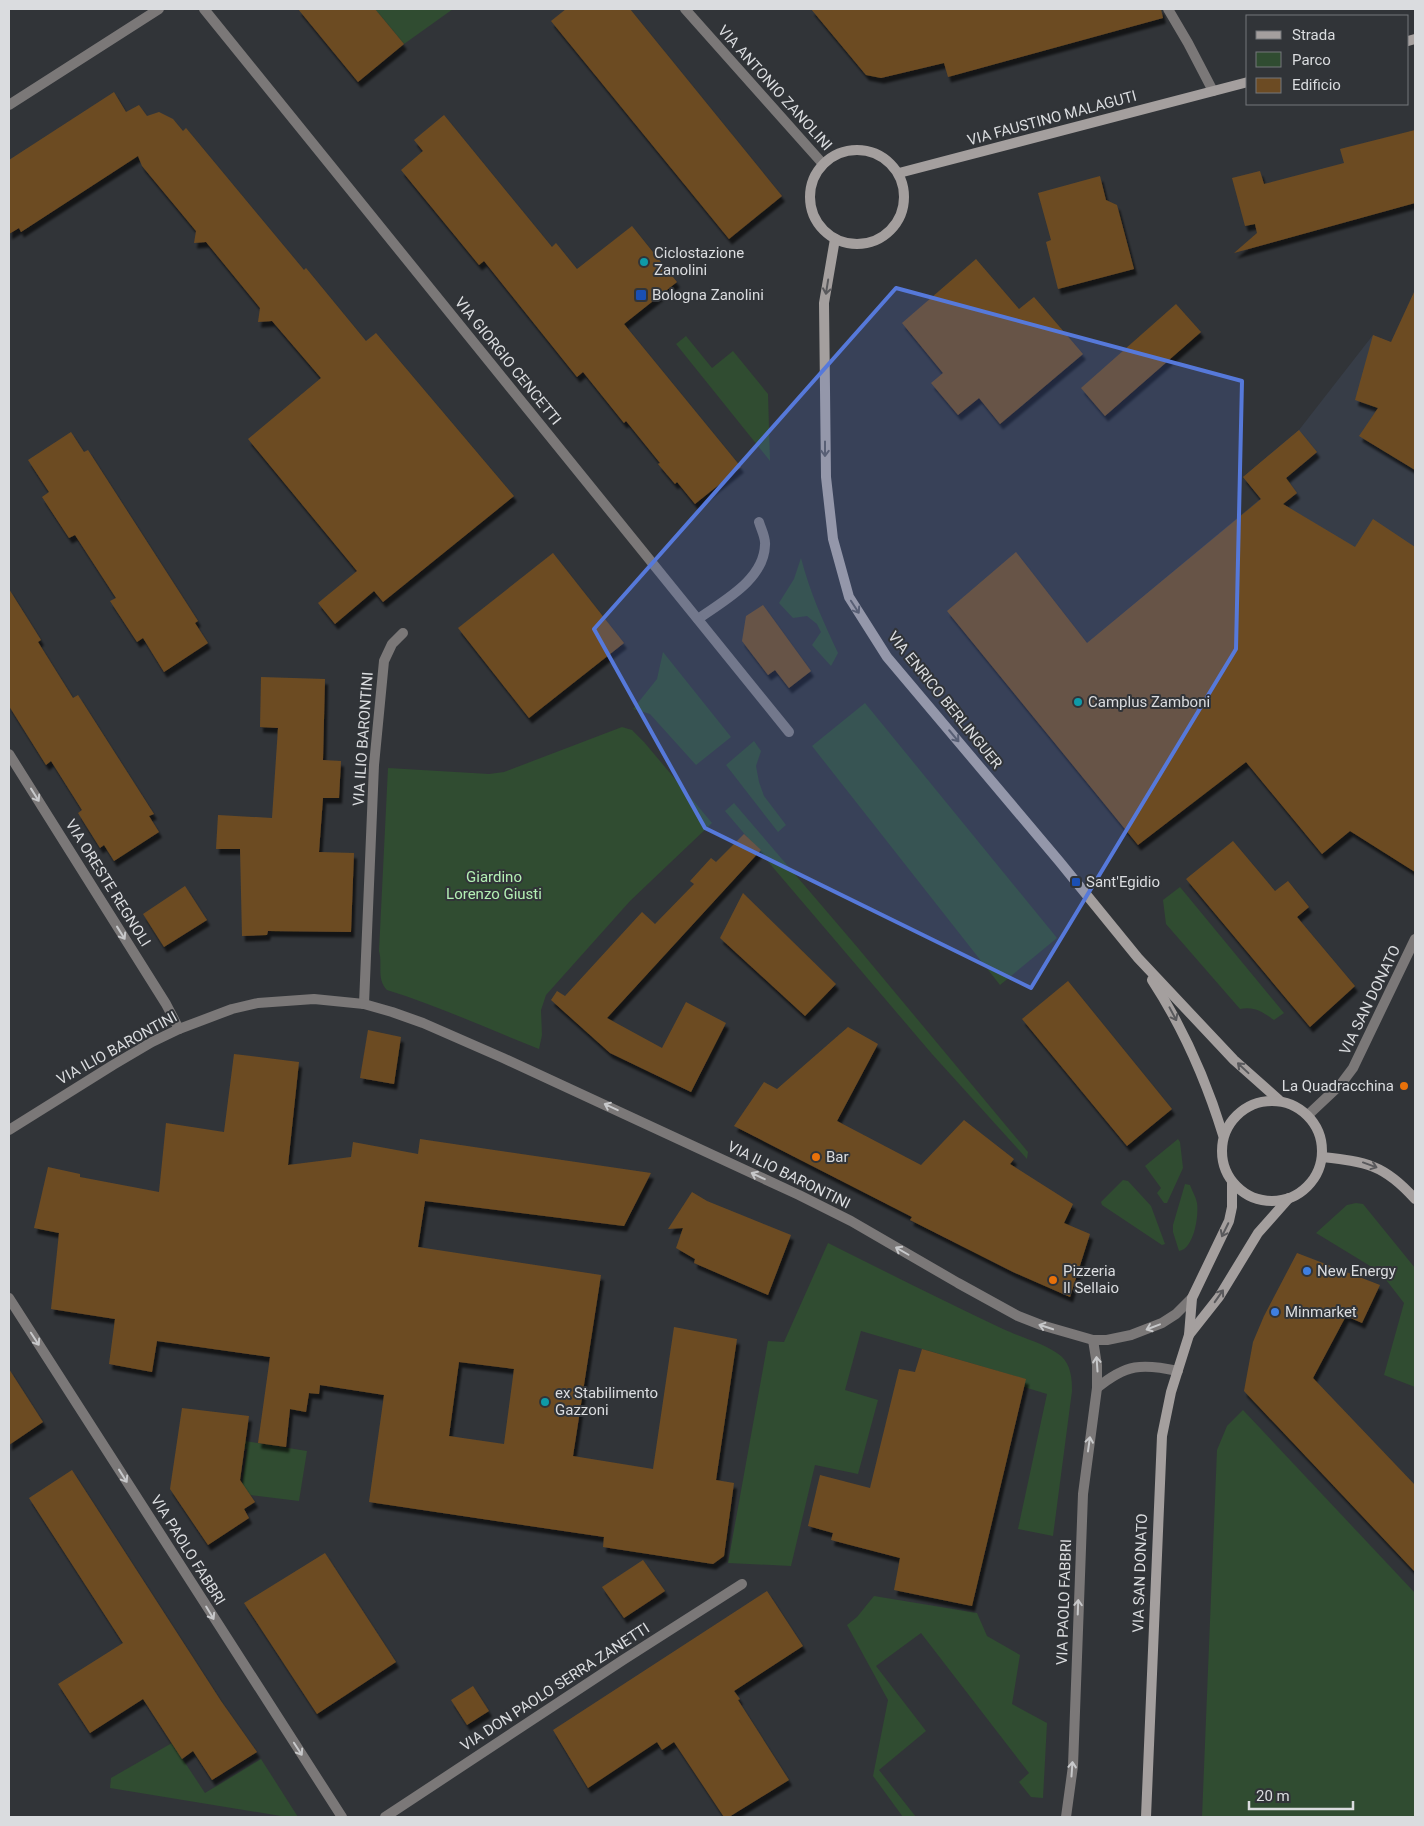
<svg xmlns="http://www.w3.org/2000/svg" width="1424" height="1826" font-family="Roboto,sans-serif">
	<defs>
		<filter id="shadow"><feDropShadow dx="3" dy="5.5" stdDeviation="1" flood-color="#0009"/></filter>
	</defs>
	<rect width="100%" height="100%" fill="#313438"/>
	<polygon fill="#373d47" points="1373,335 1415,353 1415,658 1323,805 1347,833 1323,854 1122,614 1260,499 1243,477 1299,430"/>
	<g fill="#304c31">
		<polygon points="375,9 453,9 404,44"/>
		<polygon points="686,336 712,368 733,351 768,394 770,461 676,344"/>
		<path d="M801,558C810,593 823,621 838,653L831,666L812,645L821,632L817,624L807,616L793,618L779,603L794,579Z"/>
		<polygon points="663,652 731,737 696,765 650,714 633,709 657,679"/>
		<polygon points="865,703 1057,938 1000,985 812,746"/>
		<path d="M622,727L632,730L644,742L712,823L630,901L546,995L541,1010L542,1035L539,1049C488,1029 439,1006 387,990C376,979 383,964 379,951L388,768L489,774L504,772Z"/>
		<polygon points="754,741 761,751 756,766 759,782 764,796 786,825 778,832 726,765"/>
		<polygon points="734,803 858,948 1028,1152 1027,1159 932,1054 725,811"/>
		<path d="M1180,887L1284,1013L1274,1020C1263,1012 1254,1006 1240,1009L1166,924L1163,900Z"/>
		<polygon points="1178,1139 1180,1142 1183,1168 1167,1203 1164,1203 1157,1193 1161,1188 1145,1166"/>
		<polygon points="1123,1180 1128,1181 1151,1206 1165,1244 1162,1245 1102,1205 1101,1202"/>
		<path d="M1185,1184L1190,1185C1192,1191 1196,1197 1197,1203C1199,1216 1194,1249 1179,1251L1173,1232V1225Z"/>
		<polygon points="1356,1203 1363,1204 1415,1268 1415,1387 1384,1375 1404,1303 1380,1272 1316,1233 1347,1205"/>
		<path d="M828,1243C886,1272 944,1301 1003,1329C1020,1337 1047,1344 1061,1356C1071,1365 1072,1379 1072,1391L1053,1536L1018,1529L1047,1394L1024,1387L1025,1379L861,1331L845,1390L878,1400L858,1474L815,1465L791,1566L728,1563L768,1341L784,1342Z"/>
		<polygon points="1243,1410 1415,1593 1415,1817 1202,1817 1217,1450 1227,1426"/>
		<polygon points="245,1441 307,1451 299,1501 250,1495 242,1484 247,1449 244,1449"/>
		<polygon points="874,1596 977,1613 987,1636 1020,1655 1012,1704 1047,1723 1043,1798 1031,1797 1019,1782 1029,1773 921,1633 876,1666 926,1731 879,1770 916,1817 903,1817 873,1776 888,1700 847,1625 857,1617"/>
		<polygon points="172,1743 205,1793 261,1759 298,1817 287,1817 110,1788 111,1778"/>
	</g>
	<g fill="#6c4b23" fill-rule="evenodd" filter="url(#shadow)">
		<polygon points="298,9 375,9 404,44 358,82"/>
		<polygon points="566,9 630,9 782,196 729,239 551,21"/>
		<polygon points="811,9 1161,9 1163,18 948,77 944,63 881,78 866,75"/>
		<polygon points="114,92 126,112 139,105 147,116 159,112 173,119 183,131 186,128 304,270 306,268 366,341 376,333 514,496 383,602 374,591 335,624 318,603 357,571 248,439 321,378 272,321 258,322 260,308 206,242 194,243 196,231 142,166 138,156 21,232 19,228 9,234 9,160"/>
		<polygon points="444,115 552,247 556,243 577,269 632,226 677,282 624,324 741,467 695,504 677,482 675,484 658,464 660,463 626,421 624,423 583,372 577,377 484,261 479,265 401,170 423,151 414,140"/>
		<polygon points="1415,130 1415,203 1234,253 1257,233 1255,224 1245,226 1232,178 1260,171 1264,184 1344,163 1340,149"/>
		<polygon points="1100,176 1106,200 1117,205 1134,269 1058,289 1046,242 1051,240 1038,193"/>
		<polygon points="976,259 1019,309 1034,297 1083,354 1000,424 979,398 958,415 931,383 943,373 902,323"/>
		<polygon points="1415,290 1415,470 1359,436 1378,408 1355,400 1373,335 1391,342"/>
		<polygon points="1176,304 1201,332 1105,416 1081,388"/>
		<polygon points="1299,430 1317,452 1286,478 1297,493 1283,504 1355,547 1373,519 1415,547 1415,872 1350,831 1322,854 1246,762 1138,845 947,611 1016,552 1087,643 1261,499 1243,477"/>
		<polygon points="71,432 84,452 88,450 198,621 195,623 208,643 164,672 143,638 137,642 110,601 116,598 75,535 69,538 42,497 49,492 28,460"/>
		<polygon points="553,553 624,643 529,718 458,628"/>
		<polygon points="9,589 41,640 38,642 73,698 78,695 154,814 149,816 159,832 114,861 104,845 100,848 78,813 82,810 51,761 46,765 9,706"/>
		<polygon points="763,605 811,671 789,688 775,670 768,675 742,641 746,616"/>
		<polygon points="261,677 325,679 323,760 341,761 339,798 323,798 319,852 354,853 351,932 268,931 267,935 242,936 240,849 216,849 218,815 272,818 278,728 260,727"/>
		<polygon points="744,834 761,850 607,1018 662,1048 686,1002 726,1023 691,1092 610,1053 551,1000 557,991 565,996 642,912 655,924 694,884 690,881 711,858 716,862"/>
		<polygon points="1233,841 1275,891 1288,881 1309,907 1297,917 1355,986 1310,1027 1186,879"/>
		<polygon points="185,886 207,920 164,947 143,914"/>
		<polygon points="743,893 836,984 805,1016 720,938"/>
		<polygon points="1068,981 1172,1109 1127,1146 1022,1019"/>
		<polygon points="848,1027 878,1044 837,1121 921,1165 964,1120 1014,1159 1010,1164 1073,1204 1064,1223 1090,1234 1070,1297 1013,1272 910,1220 912,1217 734,1126 764,1082 777,1089"/>
		<polygon points="368,1030 401,1037 394,1084 360,1078"/>
		<path d="M234,1054L299,1062L288,1165L351,1157L353,1142L418,1154L420,1139L651,1173L624,1226L425,1201L418,1247L601,1275L573,1456L653,1469L674,1327L737,1339L716,1480L734,1483L724,1556L713,1564L603,1547L604,1537L369,1502L384,1395L320,1385L319,1394L309,1393L306,1412L290,1409L286,1447L258,1443L270,1357L157,1341L152,1372L109,1364L115,1319L51,1309L59,1233L34,1228L48,1167L80,1174V1177L159,1192L166,1123L224,1132ZM459,1362L514,1369L504,1444L449,1436Z"/>
		<polygon points="692,1192 707,1201 791,1235 768,1295 694,1263 695,1259 676,1248 683,1228 668,1229"/>
		<polygon points="1297,1253 1380,1285 1362,1323 1346,1316 1313,1378 1415,1485 1415,1572 1244,1391 1253,1342 1264,1316"/>
		<polygon points="922,1349 1026,1379 972,1606 894,1590 900,1558 831,1540 833,1533 808,1526 820,1475 870,1488 899,1369 915,1372"/>
		<polygon points="9,1369 43,1422 9,1445"/>
		<polygon points="182,1408 249,1416 240,1480 255,1502 244,1509 249,1518 208,1545 170,1489"/>
		<polygon points="72,1470 221,1701 257,1752 212,1780 193,1751 182,1759 143,1699 90,1733 58,1684 123,1643 29,1498"/>
		<polygon points="325,1553 396,1662 317,1714 244,1603"/>
		<polygon points="643,1560 665,1591 624,1618 602,1587"/>
		<polygon points="767,1591 803,1646 734,1691 740,1699 738,1700 789,1780 729,1817 724,1817 674,1742 662,1750 657,1742 588,1788 553,1730"/>
		<polygon points="473,1686 489,1711 467,1725 451,1700"/>
	</g>
	<g fill="none" stroke-linecap="round" stroke-linejoin="round">
		<g stroke="#7b7878" stroke-width="10">
			<path d="M698,619C723,601 764,580 765,545C766,538 761,529 759,522"/>
			<polyline points="364,1004 374,765 384,661 392,644 403,633"/>
			<polyline points="385,1817 623,1660 742,1584"/>
		</g>
		<g stroke="#7b7878" stroke-width="10">
			<polyline points="204,9 789,732"/>
			<polyline points="1168,9 1188,43 1213,91"/>
			<polyline points="9,105 159,9"/>
			<polyline points="9,754 166,1004 179,1029"/>
			<polyline points="9,1298 342,1817"/>
			<path d="M1097,1388C1126,1364 1142,1363 1178,1371"/>
			<polyline points="1066,1817 1073,1766 1083,1494 1097,1388 1097,1365 1093,1340"/>
		</g>
		<g stroke="#7b7878" stroke-width="10">
			<polyline points="685,9 823,164"/>
			<polyline points="1308,1115 1341,1084 1353,1068 1415,939"/>
			<polyline points="9,1130 113,1065 152,1042 179,1029 232,1009 258,1003 314,999 364,1004 392,1012 423,1023 503,1058 799,1195 851,1221 958,1283 1018,1316 1041,1325 1093,1340 1107,1340 1131,1335 1162,1323 1176,1314 1192,1298"/>
		</g>
		<g stroke="#a49f9e" stroke-width="10">
			<polyline points="1408,41 1415,39"/>
			<circle cx="857" cy="197" r="47"/>
			<polyline points="899,173 1248,82"/>
			<polyline points="835,239 824,303 826,477 833,539 849,597 887,657 1059,861 1138,958 1234,1060 1279,1100"/>
			<path d="M1152,980C1184,1029 1206,1080 1223,1135"/>
			<circle cx="1272" cy="1151" r="50"/>
			<path d="M1322,1157C1366,1162 1384,1164 1415,1199"/>
			<polyline points="1189,1335 1219,1297 1258,1233 1289,1198"/>
			<polyline points="1146,1817 1162,1436 1171,1392 1189,1335 1192,1298 1229,1221 1232,1207 1232,1182"/>
		</g>
	</g>
	<defs><path id="oneway-shaft" d="M-6 0H5M1.5-3L5.5 0L1.5 3" fill="none" stroke-width="1.6" stroke-linecap="round" stroke-linejoin="round" transform="scale(1.25)"/></defs>
	<g stroke="#59595c">
		<use href="#oneway-shaft" transform="translate(827 287) rotate(99)"/>
		<use href="#oneway-shaft" transform="translate(825 449) rotate(90)"/>
		<use href="#oneway-shaft" transform="translate(855 607) rotate(57)"/>
		<use href="#oneway-shaft" transform="translate(954 736) rotate(50)"/>
		<use href="#oneway-shaft" transform="translate(1173 1014) rotate(62)"/>
		<use href="#oneway-shaft" transform="translate(1243 1068) rotate(-137)"/>
		<use href="#oneway-shaft" transform="translate(1370 1165) rotate(20)"/>
		<use href="#oneway-shaft" transform="translate(1225 1230) rotate(116)"/>
		<use href="#oneway-shaft" transform="translate(1219 1296) rotate(-55)"/>
	</g>
	<g stroke="#c7c8ca">
		<use href="#oneway-shaft" transform="translate(35 795) rotate(58)"/>
		<use href="#oneway-shaft" transform="translate(121 933) rotate(58)"/>
		<use href="#oneway-shaft" transform="translate(611 1107) rotate(-155)"/>
		<use href="#oneway-shaft" transform="translate(758 1176) rotate(-155)"/>
		<use href="#oneway-shaft" transform="translate(902 1251) rotate(-150)"/>
		<use href="#oneway-shaft" transform="translate(1046 1327) rotate(-162)"/>
		<use href="#oneway-shaft" transform="translate(1153 1327) rotate(159)"/>
		<use href="#oneway-shaft" transform="translate(35 1339) rotate(57)"/>
		<use href="#oneway-shaft" transform="translate(1097 1364) rotate(-94)"/>
		<use href="#oneway-shaft" transform="translate(1089 1444) rotate(-82)"/>
		<use href="#oneway-shaft" transform="translate(123 1476) rotate(58)"/>
		<use href="#oneway-shaft" transform="translate(1078 1607) rotate(-88)"/>
		<use href="#oneway-shaft" transform="translate(210 1613) rotate(59)"/>
		<use href="#oneway-shaft" transform="translate(298 1749) rotate(57)"/>
		<use href="#oneway-shaft" transform="translate(1072 1769) rotate(-86)"/>
	</g>
	<path fill="#5679da" fill-opacity="0.2" stroke="#5679da" stroke-width="4" stroke-linejoin="round" d="M896,288L1242,381L1236,649L1031,988L705,828L594,629Z"/>
	<g fill="#0f9aa8" stroke="#313438" stroke-width="2">
		<circle cx="644" cy="262" r="5"/>
		<circle cx="1078" cy="702" r="5"/>
		<circle cx="545" cy="1402" r="5"/>
	</g>
	<g fill="#1a4fb4" stroke="#313438" stroke-width="2">
		<rect x="635" y="289" width="12" height="12" rx="2.5"/>
		<rect x="1071" y="877" width="10" height="10" rx="2.5"/>
	</g>
	<g fill="#e8710a" stroke="#313438" stroke-width="2">
		<circle cx="1404" cy="1086" r="5"/>
		<circle cx="816" cy="1157" r="5"/>
		<circle cx="1053" cy="1280" r="5"/>
	</g>
	<g fill="#3f7fe0" stroke="#313438" stroke-width="2">
		<circle cx="1307" cy="1271" r="5"/>
		<circle cx="1275" cy="1312" r="5"/>
	</g>
	<g text-anchor="middle" stroke-width="4" stroke-linejoin="round" paint-order="stroke">
		<g font-size="15" fill="#dadcdf" stroke="#313438">
			<text transform="translate(775 88) rotate(48)" y="5">VIA ANTONIO ZANOLINI</text>
			<text transform="translate(1052 118) rotate(-15)" y="5">VIA FAUSTINO MALAGUTI</text>
			<text transform="translate(508 361) rotate(51)" y="5">VIA GIORGIO CENCETTI</text>
			<text transform="translate(945 700) rotate(51)" y="5">VIA ENRICO BERLINGUER</text>
			<text transform="translate(363 739) rotate(-86)" y="5">VIA ILIO BARONTINI</text>
			<text transform="translate(108 883) rotate(58)" y="5">VIA ORESTE REGNOLI</text>
			<text transform="translate(1370 1000) rotate(-64)" y="5">VIA SAN DONATO</text>
			<text transform="translate(117 1048) rotate(-29)" y="5">VIA ILIO BARONTINI</text>
			<text transform="translate(789 1175) rotate(26)" y="5">VIA ILIO BARONTINI</text>
			<text transform="translate(188 1550) rotate(58)" y="5">VIA PAOLO FABBRI</text>
			<text transform="translate(1140 1573) rotate(-88)" y="5">VIA SAN DONATO</text>
			<text transform="translate(1064 1602) rotate(-88)" y="5">VIA PAOLO FABBRI</text>
			<text transform="translate(555 1687) rotate(-33)" y="5">VIA DON PAOLO SERRA ZANETTI</text>
		</g>
		<g font-size="15" fill="#dadcdf" stroke="#313438" text-anchor="start">
			<text x="654" y="258">Ciclostazione<tspan x="654" dy="17">Zanolini</tspan></text>
			<text x="652" y="300">Bologna Zanolini</text>
			<text x="1088" y="707">Camplus Zamboni</text>
			<text x="1086" y="887">Sant'Egidio</text>
			<text x="1394" y="1091" text-anchor="end">La Quadracchina</text>
			<text x="826" y="1162">Bar</text>
			<text x="1063" y="1276">Pizzeria<tspan x="1063" dy="17">Il Sellaio</tspan></text>
			<text x="1317" y="1276">New Energy</text>
			<text x="1285" y="1317">Minmarket</text>
			<text x="555" y="1398">ex Stabilimento<tspan x="555" dy="17">Gazzoni</tspan></text>
		</g>
		<g font-size="15" fill="#b3efb4" stroke="#313438">
			<text x="494" y="882">Giardino<tspan x="494" dy="17">Lorenzo Giusti</tspan></text>
		</g>
	</g>
	<rect width="1424" height="1826" fill="none" stroke="#dadcdf" stroke-width="20"/>
	<rect x="1246" y="15" width="162" height="90" fill="#313438" stroke="#75777b"/>
	<rect x="1256" y="31" width="25" height="8" fill="#a49f9e" stroke="#75777b"/>
	<text x="1292" y="40" font-size="15" fill="#dadcdf">Strada</text>
	<rect x="1256" y="52" width="25" height="15" fill="#304c31" stroke="#75777b"/>
	<text x="1292" y="65" font-size="15" fill="#dadcdf">Parco</text>
	<rect x="1256" y="78" width="25" height="15" fill="#6c4b23" stroke="#75777b"/>
	<text x="1292" y="90" font-size="15" fill="#dadcdf">Edificio</text>
	<path d="M1249 1801v8h104v-8" fill="none" stroke="#dadcdf" stroke-width="2.5"/>
	<text x="1256" y="1801" font-size="15" fill="#dadcdf" stroke="#313438" stroke-width="4" paint-order="stroke">20 m</text>
</svg>
